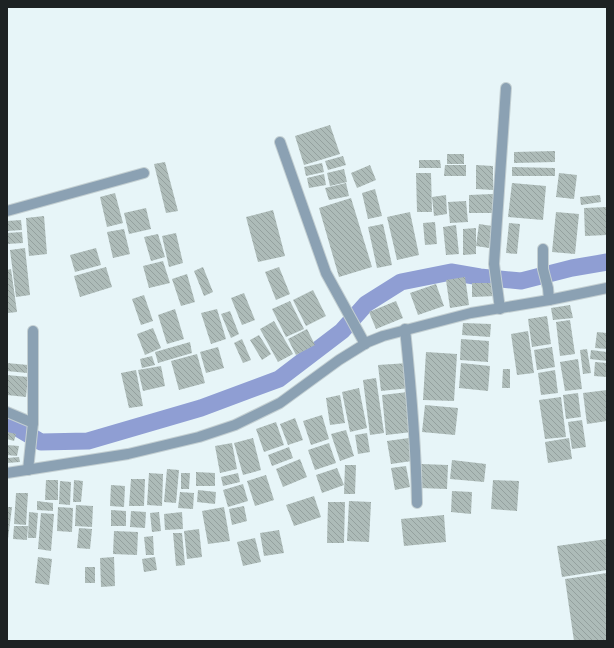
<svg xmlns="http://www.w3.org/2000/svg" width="614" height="648" font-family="'DM Sans',sans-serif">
	<defs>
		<pattern id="building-back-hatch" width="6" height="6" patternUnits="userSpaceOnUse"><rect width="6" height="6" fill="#adbbb8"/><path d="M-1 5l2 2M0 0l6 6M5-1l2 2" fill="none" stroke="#94a09e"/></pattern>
	</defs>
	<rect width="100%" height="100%" fill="#e7f5f8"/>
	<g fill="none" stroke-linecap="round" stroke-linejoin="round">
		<polyline stroke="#8f9ed3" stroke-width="17" points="7,422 41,442 88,441 201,408 279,379 342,331 366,304 401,282 451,272 480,277 521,281 572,268 607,262"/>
	</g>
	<g fill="url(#building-back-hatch)">
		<polygon points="330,125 340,154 304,165 295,136"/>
		<polygon points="555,151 555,162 514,163 514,152"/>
		<rect x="447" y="154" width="17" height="10"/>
		<polygon points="343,156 346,165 328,170 325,161"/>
		<polygon points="419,160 440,160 441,168 419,168"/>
		<polygon points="165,162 178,211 166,213 154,164"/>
		<polygon points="322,163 324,172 306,176 304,167"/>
		<polygon points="370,165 376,180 357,188 351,173"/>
		<polygon points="445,165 466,165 466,176 444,176"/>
		<polygon points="476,165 493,166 493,190 476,189"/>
		<polygon points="512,167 555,168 555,176 512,176"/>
		<polygon points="344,169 347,182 330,186 327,173"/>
		<polygon points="416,173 431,173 432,212 417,212"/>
		<polygon points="559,173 577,175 574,199 556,197"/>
		<polygon points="324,174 326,185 309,188 307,178"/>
		<polygon points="346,183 349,196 329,200 325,188"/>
		<polygon points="512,183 546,186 543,220 508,217"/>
		<polygon points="375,189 382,216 368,219 362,193"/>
		<polygon points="115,193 123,223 107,227 100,197"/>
		<polygon points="493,194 493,213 469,213 469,195"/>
		<polygon points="446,195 447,214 434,216 432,197"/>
		<polygon points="600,195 601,202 581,205 580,197"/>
		<polygon points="351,198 372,267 339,277 319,208"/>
		<polygon points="466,201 468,222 450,223 448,202"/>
		<polygon points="607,207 607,235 585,236 584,208"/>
		<polygon points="146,208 151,229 129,234 124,213"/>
		<polygon points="273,210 285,256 258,262 246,217"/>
		<polygon points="410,212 419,255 397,260 387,217"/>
		<polygon points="556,212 579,214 575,254 552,252"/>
		<polygon points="44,216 47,254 29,256 26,218"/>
		<polygon points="21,220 22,230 7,231 7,221"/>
		<polygon points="435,222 437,244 425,245 423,223"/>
		<polygon points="509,223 520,224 517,254 506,253"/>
		<polygon points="383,224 392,265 377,268 368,227"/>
		<polygon points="479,224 492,226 489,248 476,246"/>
		<polygon points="456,225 459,254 446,255 443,227"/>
		<polygon points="476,228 476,254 463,255 463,229"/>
		<polygon points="124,229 130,254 113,258 107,232"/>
		<polygon points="22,232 23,243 7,244 7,233"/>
		<polygon points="176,233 183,263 169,267 162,236"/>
		<polygon points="158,234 165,257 151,261 144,237"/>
		<polygon points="25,248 30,295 16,297 10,250"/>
		<polygon points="96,248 101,265 75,272 70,255"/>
		<polygon points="163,261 170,283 149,288 143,266"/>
		<polygon points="106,267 112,287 80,297 74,276"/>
		<polygon points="203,267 213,292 204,296 194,271"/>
		<polygon points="279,267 290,294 276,300 265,272"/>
		<polygon points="11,269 17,312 8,313 7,270"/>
		<polygon points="187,274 195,302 181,306 172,279"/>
		<polygon points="465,277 469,305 450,308 446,280"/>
		<polygon points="472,283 496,283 496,296 472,297"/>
		<polygon points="436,284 444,306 418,315 410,293"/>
		<polygon points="313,290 326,316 306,326 293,300"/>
		<polygon points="244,293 255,320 242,325 231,298"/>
		<polygon points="144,295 153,321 141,325 132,299"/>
		<polygon points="290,301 304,329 286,337 272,309"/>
		<polygon points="396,301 403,318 376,329 369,312"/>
		<polygon points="570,305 573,318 553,320 551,308"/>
		<polygon points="175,309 184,339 167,344 158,315"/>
		<polygon points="217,309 226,339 211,344 201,313"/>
		<polygon points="230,311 239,334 231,338 221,314"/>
		<polygon points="547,316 551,344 532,347 528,319"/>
		<polygon points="570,320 575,354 560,356 556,322"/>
		<polygon points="274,321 293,354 278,362 260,329"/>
		<polygon points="463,323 491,324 490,337 462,335"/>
		<polygon points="153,328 161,348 145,355 137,334"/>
		<polygon points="307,329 315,345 296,355 288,339"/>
		<polygon points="528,331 534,373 517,375 511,334"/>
		<polygon points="597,332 607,333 607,349 595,348"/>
		<polygon points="259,335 271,354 262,360 250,340"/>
		<polygon points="242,339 251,360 243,363 234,343"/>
		<polygon points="461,339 489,341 488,362 460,360"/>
		<polygon points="190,342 192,353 158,363 155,352"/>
		<polygon points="218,347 224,368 206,373 200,352"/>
		<polygon points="552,347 555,367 537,370 534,350"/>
		<polygon points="587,349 591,373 583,374 580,350"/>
		<polygon points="591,350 607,352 607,361 590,359"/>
		<polygon points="426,352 457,354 454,401 423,400"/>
		<polygon points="197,354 205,383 179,390 171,361"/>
		<polygon points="152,356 155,365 142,368 140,359"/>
		<polygon points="578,359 582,389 565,391 560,362"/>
		<polygon points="595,362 607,363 607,377 594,376"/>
		<polygon points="7,363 28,365 27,373 7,371"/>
		<polygon points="408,363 410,388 381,391 378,365"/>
		<polygon points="461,363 490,366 488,391 459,388"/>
		<polygon points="161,366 165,386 143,391 138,370"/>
		<polygon points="503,369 510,369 510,388 502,388"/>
		<polygon points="136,370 143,406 129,408 121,373"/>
		<polygon points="555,370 558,393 541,395 538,373"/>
		<polygon points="7,375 28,377 26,397 7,395"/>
		<polygon points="376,378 384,433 370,435 363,380"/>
		<polygon points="359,388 367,428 350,432 342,392"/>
		<polygon points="607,390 607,421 587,424 583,393"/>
		<polygon points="408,392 412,432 386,435 382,395"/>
		<polygon points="578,393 581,417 566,419 563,395"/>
		<polygon points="340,395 345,423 330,425 326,398"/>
		<polygon points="561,397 566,437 545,439 539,400"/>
		<polygon points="425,405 458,408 455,435 422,432"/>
		<polygon points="322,415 329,439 311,445 303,421"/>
		<polygon points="295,418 303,440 288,445 280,424"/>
		<polygon points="582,420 586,447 572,449 568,422"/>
		<polygon points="276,422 284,445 264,452 256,429"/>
		<polygon points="346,430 354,456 340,461 331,434"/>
		<polygon points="7,432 16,434 14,441 7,439"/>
		<polygon points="367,433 370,452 358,454 355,435"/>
		<polygon points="253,438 261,470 243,475 234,443"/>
		<polygon points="409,438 412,461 391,464 387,441"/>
		<polygon points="569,438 572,459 548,463 545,442"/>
		<polygon points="232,443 237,469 220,473 215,446"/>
		<polygon points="329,443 336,463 315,470 308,450"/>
		<polygon points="7,445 19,446 17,456 7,455"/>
		<polygon points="289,447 293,458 272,466 268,455"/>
		<polygon points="19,457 20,462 7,463 7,458"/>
		<polygon points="300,459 307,477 283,487 276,469"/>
		<polygon points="452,460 486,464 484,482 450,479"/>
		<polygon points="421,464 448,465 447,489 420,488"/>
		<polygon points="345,465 356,465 355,494 344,494"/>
		<polygon points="406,466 410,487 395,490 391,468"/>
		<polygon points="337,468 344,485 322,493 316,475"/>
		<polygon points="167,469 179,470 176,503 164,502"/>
		<polygon points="196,472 215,473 215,486 196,486"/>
		<polygon points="149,473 163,474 162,506 147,505"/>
		<polygon points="181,473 190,473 189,489 181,489"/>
		<polygon points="238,473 240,482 223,486 221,477"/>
		<polygon points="266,475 274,500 255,506 247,481"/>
		<polygon points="131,479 145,479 144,506 129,506"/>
		<polygon points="46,480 58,480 58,500 45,500"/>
		<polygon points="74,480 83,481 81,502 73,502"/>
		<polygon points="493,480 519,481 517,511 491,509"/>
		<polygon points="60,481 71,482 70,505 59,504"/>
		<polygon points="243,484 248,501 228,507 223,490"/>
		<polygon points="111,485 125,486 124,507 110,506"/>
		<polygon points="198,490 216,492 215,504 197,502"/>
		<polygon points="452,491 472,492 471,514 451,512"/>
		<polygon points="180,492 194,493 193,509 178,508"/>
		<polygon points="16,493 28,493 26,525 14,524"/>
		<polygon points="314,496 321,517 294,526 286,505"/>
		<polygon points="37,501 53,503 53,511 37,510"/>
		<polygon points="349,501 371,502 369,542 347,541"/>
		<polygon points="328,502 345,502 344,543 327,543"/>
		<polygon points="76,505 93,506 92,527 75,526"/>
		<polygon points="244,506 247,521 232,525 229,509"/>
		<polygon points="7,507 12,507 8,539 7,539"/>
		<polygon points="58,507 73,508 72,532 57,531"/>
		<polygon points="224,507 230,541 208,544 202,511"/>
		<polygon points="111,510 126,511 126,526 111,526"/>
		<polygon points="131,511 146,512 145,528 130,527"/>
		<polygon points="29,512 38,513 36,538 28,538"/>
		<polygon points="159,512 161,531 152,532 150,513"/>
		<polygon points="182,512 183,529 165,530 164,514"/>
		<polygon points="41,513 54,514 51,551 38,549"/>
		<polygon points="444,515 446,542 404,546 401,519"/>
		<polygon points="14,526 28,526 27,540 13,539"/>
		<polygon points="79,528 92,529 90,549 77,548"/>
		<polygon points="199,529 202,557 187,559 184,531"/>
		<polygon points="279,530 284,553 264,556 260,533"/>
		<polygon points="114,531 138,532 137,555 113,554"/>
		<polygon points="173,533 182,533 185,565 176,566"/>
		<polygon points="153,536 154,555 146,555 144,537"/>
		<polygon points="255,538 261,562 243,566 237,542"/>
		<polygon points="607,539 607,570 562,577 557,546"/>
		<polygon points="38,557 52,559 49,585 35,583"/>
		<polygon points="114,557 115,586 101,587 100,558"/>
		<polygon points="155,557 157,570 144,572 142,559"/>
		<rect x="85" y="567" width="10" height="16"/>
		<polygon points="607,573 607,641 574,641 565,579"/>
	</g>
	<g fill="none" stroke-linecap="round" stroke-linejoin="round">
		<defs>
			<g id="minor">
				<polyline points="280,142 326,273 365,344"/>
				<polyline points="7,211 144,173"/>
				<polyline points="543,249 543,269 548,288 549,300"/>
				<polyline points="500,309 494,264 506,88"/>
				<path d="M405,329C411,387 416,445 417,503"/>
				<polyline points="7,412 33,423 28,470"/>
				<polyline points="33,423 33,331"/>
				<polyline points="7,473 128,454 199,437 235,425 280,403 339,360 368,342 383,336 471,313 549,300 607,288"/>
			</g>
		</defs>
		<use href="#minor" stroke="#c3cfd2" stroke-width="12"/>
		<use href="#minor" stroke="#8ba1b3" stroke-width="10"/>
	</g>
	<rect width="614" height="648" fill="none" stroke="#1d2223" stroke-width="16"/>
</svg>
